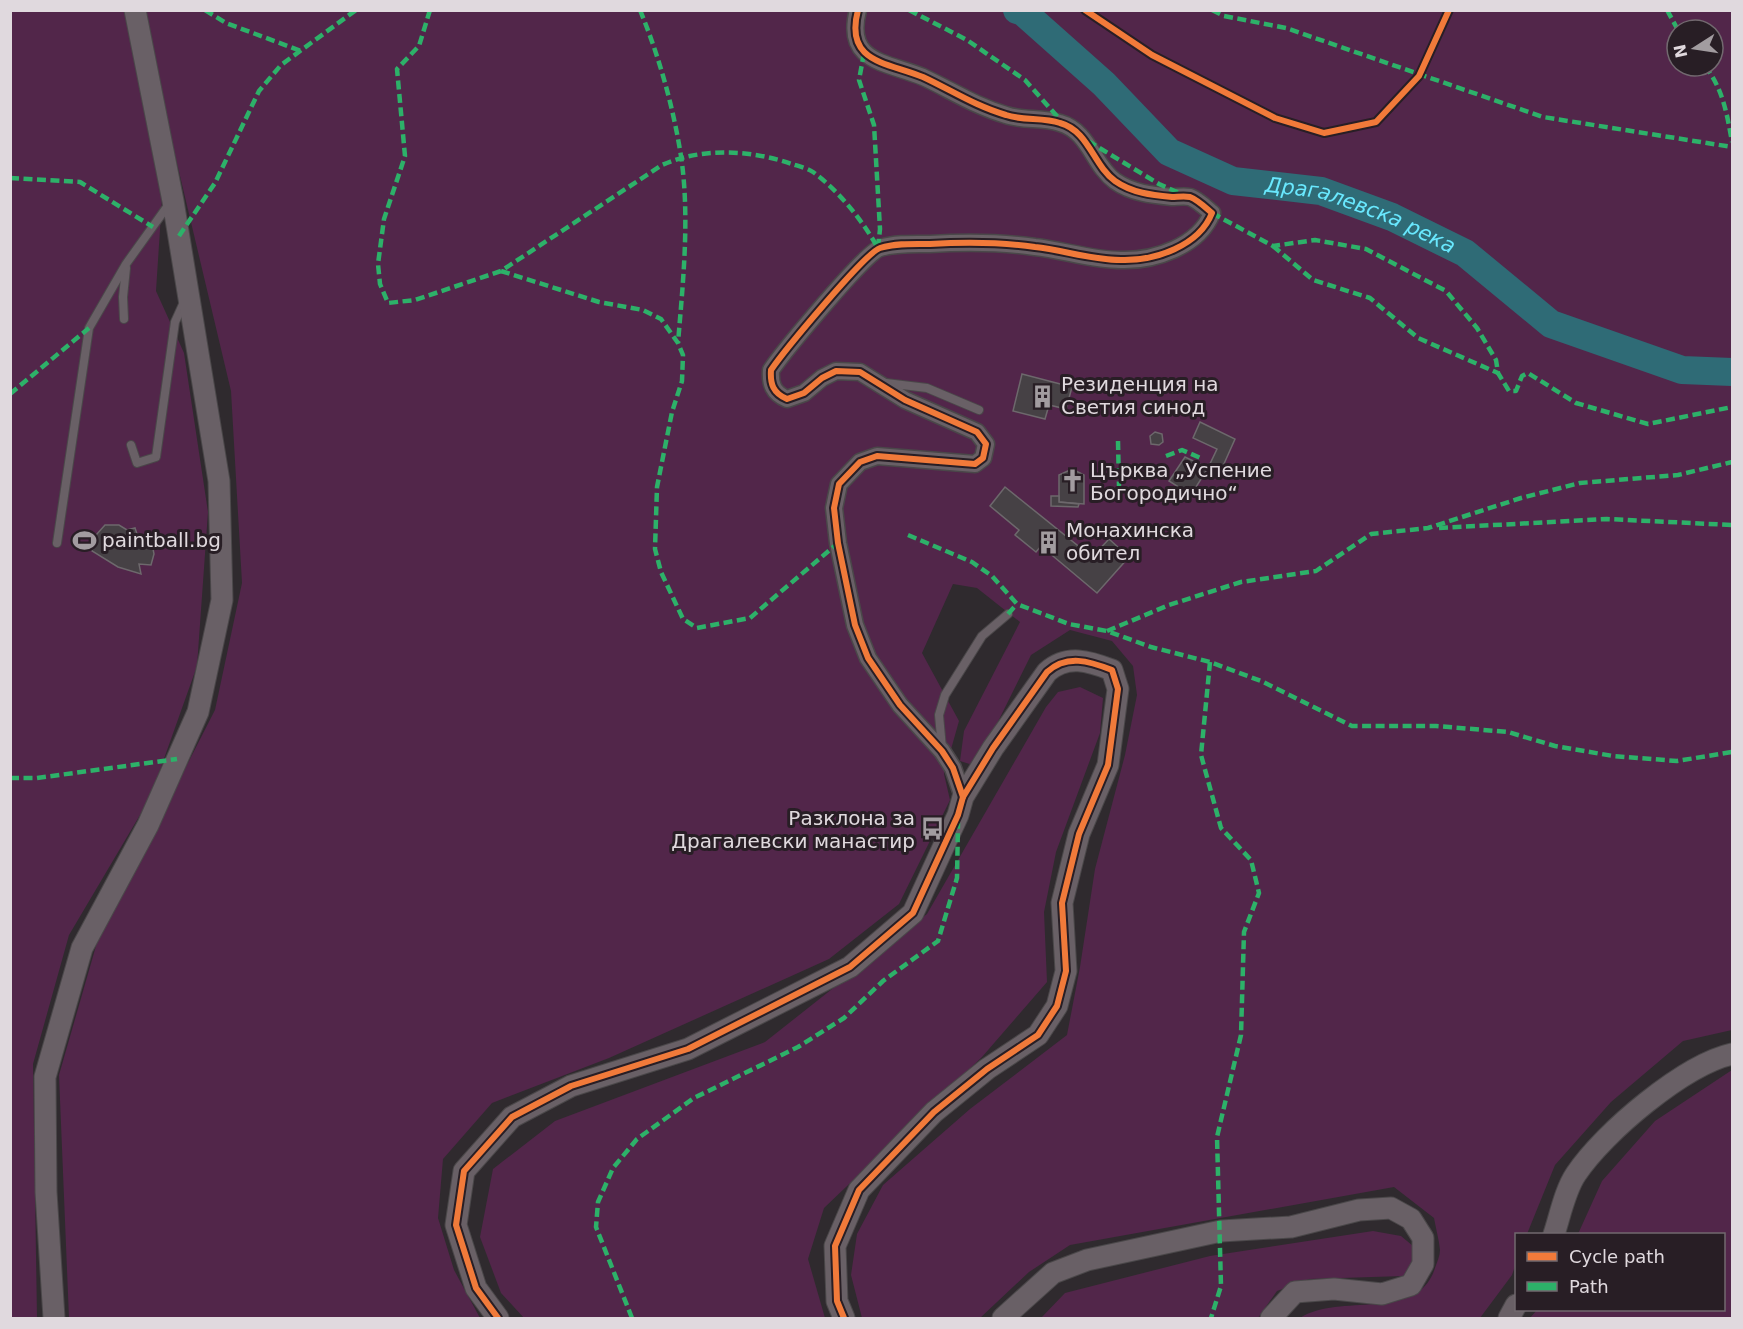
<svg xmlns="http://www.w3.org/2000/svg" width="1743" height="1329" font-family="'DejaVu Sans',sans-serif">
	<rect width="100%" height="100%" fill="#2f2a2e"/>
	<g fill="#52264a" fill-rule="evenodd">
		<polygon points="10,11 125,11 162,199 156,291 184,353 208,512 197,666 150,798 69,935 33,1064 37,1318 10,1318"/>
		<path d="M146,11H1732V1030L1683,1041L1611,1102L1555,1165L1527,1234H1516V1263L1512,1275L1480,1318H1300C1340,1292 1418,1323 1435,1268C1437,1262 1440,1256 1440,1250C1439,1240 1436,1229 1434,1218L1394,1187L1070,1245L1029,1272L980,1318H862L851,1275L857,1234L883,1185L970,1109L1067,1035L1080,967L1095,869L1125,755L1137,695L1133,666L1112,641L1070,630L1031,655L976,766L960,761L964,731L1020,622L977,588L953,584L922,653L959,721L944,774L950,800L899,904L829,959L609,1058L492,1103L443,1159L438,1218L454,1270L480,1318H69L59,1075L98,939L215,710L242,583L231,391L167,121ZM1677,30H1713V66H1677Z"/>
		<polygon points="1080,687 1103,698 1100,733 1056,852 1044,912 1047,982 982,1057 824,1208 808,1259 825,1318 524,1318 501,1293 480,1237 493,1169 555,1121 765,1042 927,914 1046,707 1058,692"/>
		<polygon points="1732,1070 1732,1318 1530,1318 1537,1310 1724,1310 1724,1234 1578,1234 1602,1181 1655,1121"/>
		<polygon points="1373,1231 1401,1236 1413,1246 1415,1262 1404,1276 1309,1279 1277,1291 1258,1318 1041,1318 1065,1293 1210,1256"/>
	</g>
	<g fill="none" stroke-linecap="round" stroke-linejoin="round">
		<path stroke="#2f6b76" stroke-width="28" id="s1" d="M1017,10L1023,12L1104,84L1169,152L1233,181L1321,191L1392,217L1465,253L1551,324L1682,370L1732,372"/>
	</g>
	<g fill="#464145" stroke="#6d686c" stroke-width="1.5">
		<polygon points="1022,374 1072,387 1066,409 1049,405 1045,419 1013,411"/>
		<polygon points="1200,422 1235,439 1219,475 1208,468 1217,449 1193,438"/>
		<polygon points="1155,432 1162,434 1163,442 1159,445 1151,444 1150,436"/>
		<polygon points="1185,457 1208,468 1191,495 1169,481"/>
		<polygon points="1072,469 1084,475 1084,504 1059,502 1059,475"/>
		<polygon points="1005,487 1092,557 1109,539 1129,557 1097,593 1041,546 1036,552 1015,535 1019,530 990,506"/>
		<polygon points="1051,496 1059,496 1059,502 1079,504 1078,507 1051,506"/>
		<polygon points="105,525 119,525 127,530 135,528 137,534 144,536 144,540 151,538 154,554 151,565 139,564 141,574 118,567 92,551 96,535"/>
	</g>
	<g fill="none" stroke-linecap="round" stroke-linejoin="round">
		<defs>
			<g id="service">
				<polyline points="124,319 123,297 126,268"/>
				<polyline points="886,383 927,388 979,410"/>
				<polyline points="131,445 137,463 156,457 175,322 185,300"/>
				<polyline points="57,543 89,328 126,264 169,204"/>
				<polyline points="942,748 939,715 945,695 982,636 1008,614"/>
			</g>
			<path id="minor" d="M858,10C844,63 887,62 923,77C951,90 975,106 1006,115C1023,121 1043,117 1060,123C1089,131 1093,165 1115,181C1132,193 1152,195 1172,197C1177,197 1184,196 1190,197C1198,200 1206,208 1212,213C1199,246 1155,261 1121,260C1092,260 1063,250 1035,247C1000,242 966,242 930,244C914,244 896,243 880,248C865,253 784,351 771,370C770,384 773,393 787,399L804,393L822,378L836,371L860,372L905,400L977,432L986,444L983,458L975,464L877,456L860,462L839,484L834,508L838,543L855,625L868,658L900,705L942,751L953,768L963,797"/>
			<g id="tertiary">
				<path d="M1554,1234C1560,1216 1565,1190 1576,1174C1604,1132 1684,1065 1732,1054"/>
				<polyline points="54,1318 46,1192 45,1077 82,948 148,825 198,712 222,600 219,481 173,201 135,10"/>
				<path d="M498,1318L476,1288L456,1225L464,1171L512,1117L571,1086L688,1049L850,967L913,913L958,815L963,797L993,748L1047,672C1067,654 1089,661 1112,670L1118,689L1108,765L1079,834L1062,903L1066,971L1057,1006L1038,1035L987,1069L934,1112L859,1190L835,1246L837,1301L844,1318"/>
				<polyline points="1003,1318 1053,1273 1087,1260 1221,1231 1291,1227 1359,1210 1391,1208 1411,1219 1423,1238 1423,1264 1411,1285 1382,1294 1334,1289 1295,1292 1271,1318"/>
				<polyline points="1509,1318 1516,1305"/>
			</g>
		</defs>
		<use href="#service" stroke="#4a4749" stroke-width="10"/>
		<use href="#minor" stroke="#4a4749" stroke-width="19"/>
		<use href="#tertiary" stroke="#4a4749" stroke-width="23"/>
		<use href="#service" stroke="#696066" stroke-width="8"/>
		<use href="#minor" stroke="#696066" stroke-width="16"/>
		<use href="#tertiary" stroke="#696066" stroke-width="21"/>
		<g stroke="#2db169" stroke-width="4.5" stroke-dasharray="9 4.5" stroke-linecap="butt">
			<polyline points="205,10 226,23 301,51"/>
			<path d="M430,10L419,46L397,69L405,156L384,219L378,264L380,284L388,303L415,300L501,271L662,165C702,147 751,150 792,164C798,166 807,168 813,172C839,191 862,220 878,248"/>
			<path d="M640,10C659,56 673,106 681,156C690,217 683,282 678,343"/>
			<polyline points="909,10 967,40 1025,80 1063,123"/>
			<polyline points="1212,10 1224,16 1286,28 1543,117 1732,147"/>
			<polyline points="1667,10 1678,30"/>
			<polyline points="864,53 859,80 874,125 880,229 878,248"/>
			<path d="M1705,66C1723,89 1727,114 1732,142"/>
			<polyline points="1088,141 1159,184 1179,193"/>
			<polyline points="10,178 80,182 153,227"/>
			<polyline points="1212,213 1273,246 1315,240 1366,249 1446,291 1477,328 1496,360 1498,373 1509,391 1516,391 1522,376 1528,373 1576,403 1648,424 1732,407"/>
			<polyline points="179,236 215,183 259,91 281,65 356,10"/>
			<polyline points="1273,246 1313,280 1370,298 1418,338 1498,373"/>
			<polyline points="501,271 599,302 643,310 661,319 678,343 683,355 682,381 672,412 657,487 655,549 661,572 683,619 697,628 750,618 838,543"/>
			<polyline points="10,394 89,328"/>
			<polyline points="1118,441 1119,486"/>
			<polyline points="1166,456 1182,450 1203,459"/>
			<polyline points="1439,528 1607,519 1732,525"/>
			<polyline points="908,535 972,562 992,576 1017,604 1069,624 1107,631 1151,647 1210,662 1261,681 1352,726 1436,726 1508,732 1555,746 1613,756 1677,761 1732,752"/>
			<polyline points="1008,614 1017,604"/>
			<polyline points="1107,631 1169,605 1241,582 1316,571 1371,534 1428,528 1521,498 1580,483 1678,475 1732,462"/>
			<polyline points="1210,662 1201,755 1221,828 1251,860 1259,893 1244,932 1241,1035 1217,1137 1221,1286 1211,1318"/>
			<polyline points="10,778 37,778 177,759"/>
			<polyline points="632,1318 596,1227 598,1202 613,1168 637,1139 694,1098 798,1047 844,1018 883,981 938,941 957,878 958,823"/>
		</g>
		<defs>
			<g id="cycleway">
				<path d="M858,10C844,63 887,62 923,77C951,90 975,106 1006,115C1023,121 1043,117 1060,123C1089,131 1093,165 1115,181C1132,193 1152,195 1172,197C1177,197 1184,196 1190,197C1198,200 1206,208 1212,213C1199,246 1155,261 1121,260C1092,260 1063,250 1035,247C1000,242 966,242 930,244C914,244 896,243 880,248C865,253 784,351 771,370C770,384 773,393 787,399L804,393L822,378L836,371L860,372L905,400L977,432L986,444L983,458L975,464L877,456L860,462L839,484L834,508L838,543L855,625L868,658L900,705L942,751L953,768L963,797"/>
				<polyline points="1085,10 1152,55 1275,118 1324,133 1376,122 1419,76 1449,10"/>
				<path d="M498,1318L476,1288L456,1225L464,1171L512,1117L571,1086L688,1049L850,967L913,913L958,815L963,797L993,748L1047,672C1067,654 1089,661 1112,670L1118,689L1108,765L1079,834L1062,903L1066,971L1057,1006L1038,1035L987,1069L934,1112L859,1190L835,1246L837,1301L844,1318"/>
			</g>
		</defs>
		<use href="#cycleway" stroke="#281e25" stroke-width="10"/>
		<use href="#cycleway" stroke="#f17a3a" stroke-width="6"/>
	</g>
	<defs>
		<symbol id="building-bare" viewBox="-9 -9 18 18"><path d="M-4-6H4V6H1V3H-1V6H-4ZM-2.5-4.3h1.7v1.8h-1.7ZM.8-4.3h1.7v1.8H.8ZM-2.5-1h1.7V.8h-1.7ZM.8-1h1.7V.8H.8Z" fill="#a29ca0" stroke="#281e25" stroke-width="2.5" paint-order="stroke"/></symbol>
		<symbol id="church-bare" viewBox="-9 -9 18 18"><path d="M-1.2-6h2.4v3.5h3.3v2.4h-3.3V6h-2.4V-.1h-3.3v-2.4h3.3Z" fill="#a29ca0" stroke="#281e25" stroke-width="2.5" paint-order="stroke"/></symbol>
		<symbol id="stadium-bare" viewBox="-9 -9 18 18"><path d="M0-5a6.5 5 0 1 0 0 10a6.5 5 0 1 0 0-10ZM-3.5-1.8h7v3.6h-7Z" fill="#a29ca0" stroke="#281e25" stroke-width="2.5" paint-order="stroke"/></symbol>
		<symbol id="bus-bare" viewBox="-9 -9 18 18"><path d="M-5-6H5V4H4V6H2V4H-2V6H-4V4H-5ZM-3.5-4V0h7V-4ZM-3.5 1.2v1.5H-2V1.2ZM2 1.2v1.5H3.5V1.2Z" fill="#a29ca0" stroke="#281e25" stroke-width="2.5" paint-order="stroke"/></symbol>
	</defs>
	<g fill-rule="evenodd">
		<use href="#building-bare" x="1026" y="380" width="33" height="33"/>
		<use href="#church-bare" x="1056" y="464" width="33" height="33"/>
		<use href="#stadium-bare" x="68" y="524" width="33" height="33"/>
		<use href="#building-bare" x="1032" y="526" width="33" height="33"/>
		<use href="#bus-bare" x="916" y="812" width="33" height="33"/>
	</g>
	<g text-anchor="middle" stroke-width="6" stroke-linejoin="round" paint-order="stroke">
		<g font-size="20" fill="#e0d9de" stroke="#281e25" text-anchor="start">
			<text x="1061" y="391">Резиденция на<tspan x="1061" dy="23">Светия синод</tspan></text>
			<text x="1090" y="477">Църква „Успение<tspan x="1090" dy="23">Богородично“</tspan></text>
			<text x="1066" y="537">Монахинска<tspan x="1066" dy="23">обител</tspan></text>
			<text x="102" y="547">paintball.bg</text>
			<text x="915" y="825" text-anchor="end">Разклона за<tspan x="915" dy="23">Драгалевски манастир</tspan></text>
		</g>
		<g font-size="21" font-style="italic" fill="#69e8fe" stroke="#281e25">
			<text dy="7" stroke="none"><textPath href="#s1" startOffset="412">Драгалевска река</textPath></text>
		</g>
	</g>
	<rect width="1743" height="1329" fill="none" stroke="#e0d9de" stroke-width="24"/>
	<rect x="1515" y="1233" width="210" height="78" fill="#281e25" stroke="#72696f" stroke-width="1.5"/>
	<rect x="1527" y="1252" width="30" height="9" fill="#f17a3a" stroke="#72696f" stroke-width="1.5"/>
	<text x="1569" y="1263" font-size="18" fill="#e0d9de">Cycle path</text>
	<rect x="1527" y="1282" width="30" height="9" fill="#2db169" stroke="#72696f" stroke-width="1.5"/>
	<text x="1569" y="1293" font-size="18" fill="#e0d9de">Path</text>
	<g transform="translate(1695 48) rotate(258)"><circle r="28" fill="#281e25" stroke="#72696f" stroke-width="1.5"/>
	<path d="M0-4.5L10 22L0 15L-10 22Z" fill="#a29ca0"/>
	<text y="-9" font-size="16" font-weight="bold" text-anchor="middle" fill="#e0d9de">N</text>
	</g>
</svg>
